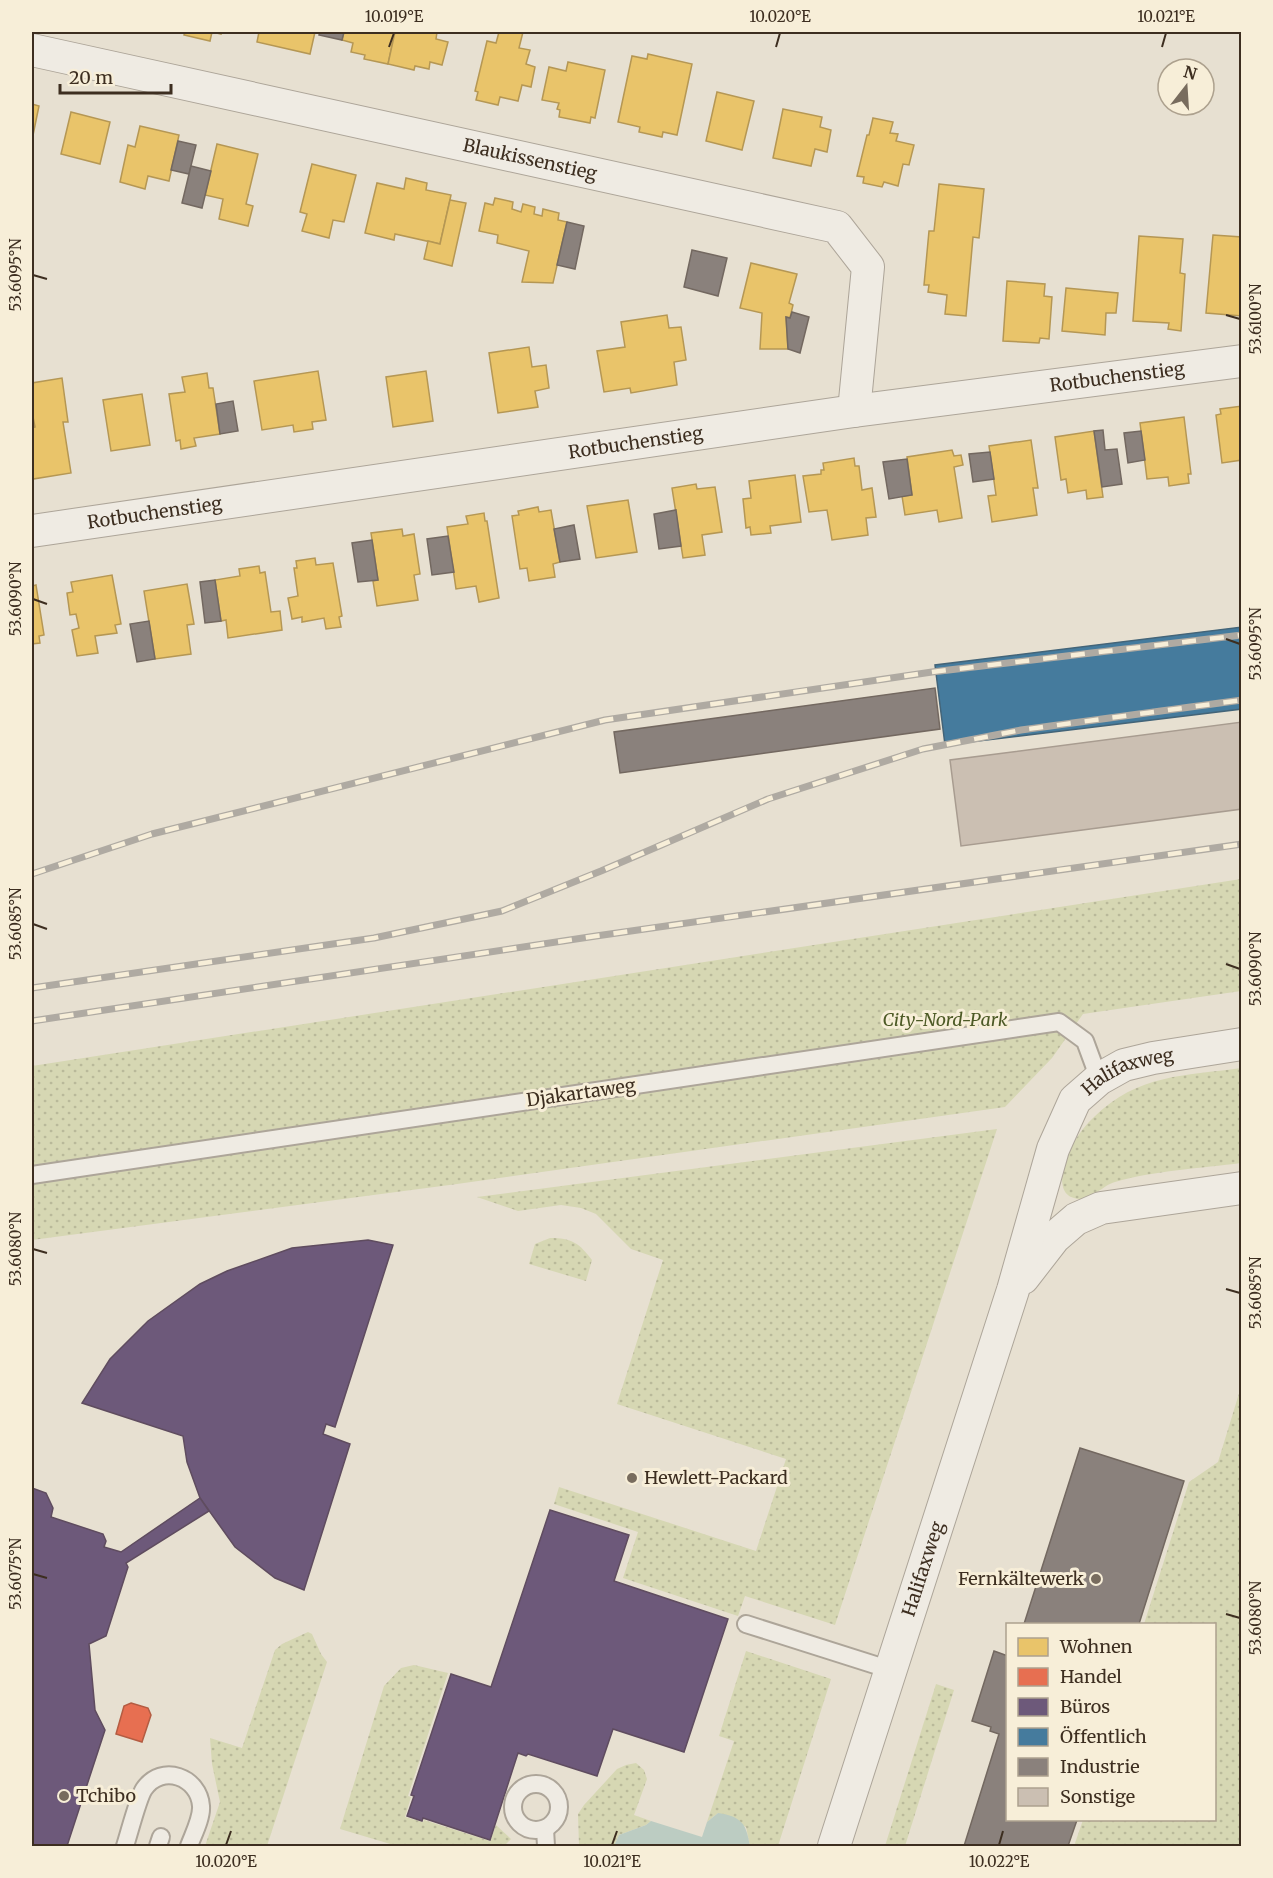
<svg xmlns="http://www.w3.org/2000/svg" width="1273" height="1878" font-family="Merriweather,serif">
	<defs>
		<pattern id="grass-dots" width="8" height="8" patternUnits="userSpaceOnUse" patternTransform="scale(1.5)"><rect width="8" height="8" fill="#d6d7b3"/><path d="M2 2h.1M6 6h.1" fill="none" stroke="#b9b99a" stroke-width="1.8" stroke-linecap="round"/></pattern>
	</defs>
	<rect width="100%" height="100%" fill="#e7e0d1"/>
	<g fill="url(#grass-dots)">
		<polygon points="1241,879 1241,991 1083,1014 1052,1058 1005,1107 457,1184 32,1240 32,1066"/>
		<path d="M1241,1068V1163C1203,1168 1152,1171 1115,1182C1101,1186 1090,1203 1074,1198C1062,1195 1061,1182 1063,1172C1067,1151 1078,1132 1094,1117C1138,1074 1184,1076 1241,1068Z"/>
		<polygon points="997,1129 835,1625 745,1596 738,1616 623,1578 638,1532 554,1504 559,1487 756,1551 786,1459 617,1404 663,1260 631,1249 596,1214 581,1208 561,1205 518,1211 477,1197"/>
		<path d="M550,1238C572,1238 579,1243 592,1260L586,1281L529,1264L535,1244Z"/>
		<polygon points="1241,1387 1241,1846 1074,1846 1083,1820 1214,1820 1214,1624 1144,1624 1189,1482 1218,1462"/>
		<polygon points="308,1632 312,1634 321,1654 327,1662 267,1846 205,1846 220,1802 212,1764 210,1738 242,1748 275,1650 282,1644"/>
		<polygon points="746,1651 831,1679 778,1846 750,1846 746,1827 718,1813 707,1822 734,1741 719,1736"/>
		<polygon points="414,1665 448,1673 408,1796 411,1797 405,1817 423,1822 424,1820 490,1841 496,1825 511,1839 504,1846 397,1846 340,1829 384,1686 401,1668"/>
		<polygon points="936,1684 954,1690 905,1846 885,1846"/>
		<polygon points="636,1763 644,1770 647,1779 634,1815 651,1821 646,1825 619,1835 614,1846 579,1846 578,1814 584,1805 617,1769 626,1765"/>
	</g>
	<path fill="#bcccc2" d="M718,1813C742,1817 746,1823 750,1846H614L619,1835L646,1825L651,1821L702,1837L707,1822Z"/>
	<g fill="#e9c46a" stroke="#b59754" stroke-width="1.5">
		<polygon points="185,32 221,32 221,34 212,32 210,41 184,35"/>
		<polygon points="259,32 315,32 310,54 257,42"/>
		<polygon points="344,32 395,32 388,64 364,59 365,55 351,52 353,43 342,40"/>
		<polygon points="395,32 437,32 436,39 448,42 442,65 430,62 429,69 415,66 414,70 388,64"/>
		<polygon points="499,32 523,32 519,48 530,50 526,64 535,67 531,87 522,85 518,101 500,97 498,105 476,100 478,92 475,91 487,41 496,43"/>
		<polygon points="648,54 692,64 677,135 663,132 662,137 639,132 640,127 618,122 632,56 647,59"/>
		<polygon points="568,62 605,70 595,118 591,117 590,123 559,117 560,110 557,109 559,103 542,100 549,67 566,71"/>
		<polygon points="717,92 754,101 742,150 706,141"/>
		<polygon points="32,104 39,106 32,140"/>
		<polygon points="783,109 822,117 820,127 831,130 827,152 815,149 811,166 773,158"/>
		<polygon points="71,112 110,122 100,164 61,154"/>
		<polygon points="873,118 893,122 890,133 898,134 896,141 914,145 909,165 903,164 898,186 884,182 882,187 863,183 864,177 857,176 867,135 869,135"/>
		<polygon points="140,126 179,135 169,181 148,176 145,189 120,182 128,145 135,147"/>
		<polygon points="217,144 258,154 246,204 253,206 248,226 219,219 223,199 205,195"/>
		<polygon points="312,164 356,175 344,222 333,220 329,238 302,231 307,214 300,212"/>
		<polygon points="406,178 427,183 426,190 451,195 440,244 395,234 394,240 365,233 377,183 404,189"/>
		<polygon points="939,184 984,189 979,238 973,237 966,316 945,314 947,295 928,292 929,285 924,285 929,231 934,231"/>
		<polygon points="495,198 513,202 512,209 521,212 523,204 535,207 534,214 542,216 543,209 559,213 558,220 567,222 553,283 522,282 529,251 497,243 498,235 479,231 485,203 493,205"/>
		<polygon points="450,200 466,203 452,266 424,259 428,241 440,244"/>
		<polygon points="1213,235 1242,237 1242,316 1206,313"/>
		<polygon points="1139,236 1183,239 1180,273 1185,274 1181,331 1168,329 1169,323 1133,321"/>
		<polygon points="751,263 797,274 789,303 793,305 790,318 786,317 788,349 760,349 762,313 740,308"/>
		<polygon points="1007,281 1045,284 1044,296 1052,297 1049,339 1040,338 1039,343 1003,341"/>
		<polygon points="1066,288 1118,293 1116,313 1106,313 1105,335 1062,331"/>
		<polygon points="667,315 669,328 681,327 686,360 674,362 677,385 631,393 630,388 604,392 597,351 625,347 621,322"/>
		<polygon points="529,347 532,367 546,365 549,388 535,391 538,407 498,413 489,353"/>
		<polygon points="318,371 326,420 312,422 313,429 294,432 293,425 262,430 254,381"/>
		<polygon points="426,371 433,421 393,427 386,377"/>
		<polygon points="207,373 209,388 213,388 220,434 194,438 196,446 181,449 180,440 176,441 169,394 185,392 182,377"/>
		<polygon points="62,378 68,422 63,422 71,473 33,479 32,428 35,427 32,412 32,383"/>
		<polygon points="142,394 150,445 111,451 103,400"/>
		<polygon points="1242,406 1242,460 1222,463 1216,415 1221,414 1220,409"/>
		<polygon points="1184,417 1191,474 1188,474 1189,483 1169,486 1168,477 1147,479 1140,423"/>
		<polygon points="1094,431 1103,497 1087,499 1086,490 1068,493 1066,479 1061,480 1055,437"/>
		<polygon points="1031,440 1038,488 1033,488 1037,515 992,522 988,496 996,495 989,446"/>
		<polygon points="952,450 954,456 961,455 963,465 954,467 962,518 939,522 937,510 905,515 902,496 912,495 907,457"/>
		<polygon points="854,458 855,466 859,466 862,490 872,488 876,517 866,518 868,535 832,540 827,510 809,512 803,476 821,474 821,470 824,470 823,463"/>
		<polygon points="795,475 801,522 770,526 771,533 751,535 750,527 746,528 743,499 751,498 749,481"/>
		<polygon points="696,484 697,489 715,487 722,532 702,535 705,555 683,558 672,488"/>
		<polygon points="628,500 637,552 596,558 587,506"/>
		<polygon points="538,507 539,512 551,510 560,562 553,564 555,577 529,581 527,568 520,569 512,516 519,515 518,511"/>
		<polygon points="484,513 485,521 487,521 499,598 479,602 476,586 456,589 447,527 468,524 466,516"/>
		<polygon points="402,529 403,536 414,534 420,574 414,575 418,600 377,606 373,581 378,580 371,533"/>
		<polygon points="315,558 316,565 333,563 342,616 339,617 341,627 326,629 324,618 302,622 302,617 292,619 288,598 298,596 294,568 297,568 296,561"/>
		<polygon points="259,566 260,573 265,572 271,612 280,611 282,630 228,638 226,620 221,621 215,580 240,576 239,569"/>
		<polygon points="112,575 121,624 115,625 117,633 95,636 98,653 77,656 72,630 79,628 76,614 70,615 67,593 73,592 71,582"/>
		<polygon points="187,584 194,624 187,625 191,654 155,659 144,591"/>
		<polygon points="36,585 44,635 39,636 40,643 32,644 32,586"/>
	</g>
	<polygon fill="#e76f51" stroke="#b45c42" stroke-width="1.5" points="131,1703 148,1708 151,1715 142,1742 116,1734 124,1706"/>
	<g fill="#6d597a" stroke="#5f4c5f" stroke-width="1.5">
		<polygon points="368,1240 393,1245 335,1427 326,1424 323,1434 350,1444 304,1590 275,1578 235,1547 200,1498 187,1462 183,1436 82,1403 110,1359 148,1321 200,1284 227,1271 292,1248"/>
		<polygon points="32,1488 46,1493 53,1508 51,1517 103,1534 106,1541 104,1547 121,1552 200,1498 209,1511 126,1563 128,1567 106,1636 89,1644 95,1710 105,1730 67,1846 32,1846"/>
		<polygon points="550,1510 629,1535 614,1581 728,1619 684,1752 613,1729 597,1776 528,1754 526,1756 518,1753 490,1840 423,1818 422,1821 407,1816 414,1796 411,1795 451,1674 491,1687"/>
	</g>
	<polygon fill="#457b9d" stroke="#436478" stroke-width="1.5" points="1242,627 1242,709 945,745 935,665"/>
	<g fill="#8a817c" stroke="#736860" stroke-width="1.5">
		<polygon points="320,32 344,32 342,40 319,35"/>
		<polygon points="178,141 196,145 189,174 171,170"/>
		<polygon points="191,166 211,171 202,208 182,203"/>
		<polygon points="567,222 584,226 575,269 557,265"/>
		<polygon points="692,250 727,258 718,296 684,287"/>
		<polygon points="792,312 809,317 800,353 788,349 786,317 790,318"/>
		<polygon points="233,401 238,431 220,434 216,404"/>
		<polygon points="1103,430 1105,450 1117,449 1122,484 1102,487 1094,431"/>
		<polygon points="1141,431 1145,460 1128,463 1124,433"/>
		<polygon points="990,452 994,479 973,482 969,454"/>
		<polygon points="907,459 912,495 889,499 883,462"/>
		<polygon points="676,510 681,546 659,549 654,514"/>
		<polygon points="574,525 580,559 560,562 554,529"/>
		<polygon points="448,536 454,572 432,575 427,539"/>
		<polygon points="372,540 378,580 358,582 352,543"/>
		<polygon points="215,580 221,621 205,623 200,582"/>
		<polygon points="149,621 155,659 137,662 130,624"/>
		<polygon points="935,688 940,729 620,773 614,732"/>
		<polygon points="1080,1448 1184,1481 1139,1624 1024,1624"/>
		<polygon points="994,1651 1008,1656 1008,1820 1077,1820 1068,1846 964,1846 999,1734 990,1731 991,1727 972,1721"/>
	</g>
	<polygon fill="#cbbfb2" stroke="#a89c90" stroke-width="1.5" points="1242,722 1242,809 961,846 950,760"/>
	<g fill="none" stroke-linecap="round" stroke-linejoin="round">
		<defs>
			<g id="lane">
				<polyline points="32,1175 1059,1022 1085,1041 1099,1079"/>
				<polyline points="746,1624 891,1670"/>
				<circle cx="536" cy="1807" r="23"/>
				<polyline points="545,1829 546,1846"/>
				<path d="M125,1846C129,1834 138,1798 144,1789C162,1763 199,1777 201,1806C202,1818 193,1835 189,1846"/>
				<polyline points="158,1846 161,1837"/>
			</g>
			<g id="street">
				<path id="s1" d="M32,50L837,227L868,267L854,411"/>
				<path id="s2" d="M32,531L854,411L1242,361"/>
				<polyline points="1023,1278 1054,1238 1076,1219 1101,1208 1242,1188"/>
				<path id="s3" d="M834,1846L1013,1290L1053,1149L1075,1100L1099,1079L1124,1065L1153,1058L1242,1044"/>
			</g>
		</defs>
		<use href="#lane" stroke="#ada599" stroke-width="20"/>
		<use href="#street" stroke="#ada599" stroke-width="34"/>
		<use href="#lane" stroke="#efebe3" stroke-width="16"/>
		<use href="#street" stroke="#efebe3" stroke-width="32"/>
		<defs>
			<g id="rail">
				<polyline points="32,874 152,834 605,720 932,672 1242,635"/>
				<polyline points="32,988 374,938 502,911 601,871 768,799 923,749 1021,730 1242,700"/>
				<polyline points="32,1021 596,936 1242,844"/>
			</g>
		</defs>
		<use href="#rail" stroke="#afaaa2" stroke-width="7"/>
		<use href="#rail" stroke="#f7eed8" stroke-width="4.5" stroke-dasharray="14" stroke-linecap="butt"/>
	</g>
	<path fill="none" stroke="#3d2e20" stroke-width="2" d="M389,47L394,33M776,47L780,33M1162,47L1166,33M33,275L47,279M1226,315L1240,319M33,599L47,604M1226,639L1240,644M33,924L47,929M1226,964L1240,969M33,1249L47,1253M1226,1289L1240,1293M33,1574L47,1578M1226,1614L1240,1618M226,1845L231,1831M612,1845L617,1831M999,1845L1003,1831"/>
	<g fill="#786c5e" stroke="#f7eed8" stroke-width="2">
		<circle cx="632" cy="1478" r="6"/>
		<circle cx="1096" cy="1579" r="6"/>
		<circle cx="64" cy="1796" r="6"/>
	</g>
	<g text-anchor="middle" stroke-width="6" stroke-linejoin="round" paint-order="stroke">
		<g font-size="18" fill="#3d2e20" stroke="#f7eed8">
			<text dy="6" stroke="none"><textPath href="#s1" startOffset="510">Blaukissenstieg</textPath></text>
			<text dy="6" stroke="none"><textPath href="#s2" startOffset="1096">Rotbuchenstieg</textPath></text>
			<text dy="6" stroke="none"><textPath href="#s2" startOffset="610">Rotbuchenstieg</textPath></text>
			<text dy="6" stroke="none"><textPath href="#s2" startOffset="124">Rotbuchenstieg</textPath></text>
			<text dy="6" stroke="none"><textPath href="#s3" startOffset="846">Halifaxweg</textPath></text>
			<text transform="translate(581 1093) rotate(-8)" y="6">Djakartaweg</text>
			<text dy="6" stroke="none"><textPath href="#s3" startOffset="291">Halifaxweg</textPath></text>
		</g>
		<g font-size="18" font-style="italic" fill="#4d5a26" stroke="#f7eed8">
			<text x="945" y="1026">City-Nord-Park</text>
		</g>
		<g font-size="18" fill="#3d2e20" stroke="#f7eed8" text-anchor="start">
			<text x="644" y="1484">Hewlett-Packard</text>
			<text x="1084" y="1585" text-anchor="end">Fernkältewerk</text>
			<text x="76" y="1802">Tchibo</text>
		</g>
	</g>
	<rect width="1273" height="1878" fill="none" stroke="#f7eed8" stroke-width="66"/>
	<rect x="1006" y="1623" width="210" height="198" fill="#f7eed8" stroke="#ada18e" stroke-width="1.5"/>
	<rect x="1018" y="1638" width="30" height="18" fill="#e9c46a" stroke="#ada18e" stroke-width="1.5"/>
	<text x="1060" y="1653" font-size="18" fill="#3d2e20">Wohnen</text>
	<rect x="1018" y="1668" width="30" height="18" fill="#e76f51" stroke="#ada18e" stroke-width="1.5"/>
	<text x="1060" y="1683" font-size="18" fill="#3d2e20">Handel</text>
	<rect x="1018" y="1698" width="30" height="18" fill="#6d597a" stroke="#ada18e" stroke-width="1.5"/>
	<text x="1060" y="1713" font-size="18" fill="#3d2e20">Büros</text>
	<rect x="1018" y="1728" width="30" height="18" fill="#457b9d" stroke="#ada18e" stroke-width="1.5"/>
	<text x="1060" y="1743" font-size="18" fill="#3d2e20">Öffentlich</text>
	<rect x="1018" y="1758" width="30" height="18" fill="#8a817c" stroke="#ada18e" stroke-width="1.5"/>
	<text x="1060" y="1773" font-size="18" fill="#3d2e20">Industrie</text>
	<rect x="1018" y="1788" width="30" height="18" fill="#cbbfb2" stroke="#ada18e" stroke-width="1.5"/>
	<text x="1060" y="1803" font-size="18" fill="#3d2e20">Sonstige</text>
	<g transform="translate(1186 87) rotate(17)"><circle r="28" fill="#f7eed8" stroke="#ada18e" stroke-width="1.5"/>
	<path d="M0-4.5L10 22L0 15L-10 22Z" fill="#786c5e"/>
	<text y="-9" font-size="16" font-weight="bold" text-anchor="middle" fill="#3d2e20">N</text>
	</g>
	<path d="M60 84v9h111v-9" fill="none" stroke="#3d2e20" stroke-width="3"/>
	<text x="69" y="84" font-size="18" fill="#3d2e20" stroke="#f7eed8" stroke-width="4.5" paint-order="stroke">20 m</text>
	<rect x="33" y="33" width="1207" height="1812" fill="none" stroke="#3d2e20" stroke-width="2"/>
	<g font-size="15" text-anchor="middle" fill="#3d2e20">
		<text x="394" y="22">10.019°E</text>
		<text x="780" y="22">10.020°E</text>
		<text x="1166" y="22">10.021°E</text>
		<text transform="translate(16 275) rotate(-90)" y="5">53.6095°N</text>
		<text transform="translate(1256 319) rotate(-90)" y="5">53.6100°N</text>
		<text transform="translate(16 599) rotate(-90)" y="5">53.6090°N</text>
		<text transform="translate(1256 644) rotate(-90)" y="5">53.6095°N</text>
		<text transform="translate(16 924) rotate(-90)" y="5">53.6085°N</text>
		<text transform="translate(1256 969) rotate(-90)" y="5">53.6090°N</text>
		<text transform="translate(16 1249) rotate(-90)" y="5">53.6080°N</text>
		<text transform="translate(1256 1293) rotate(-90)" y="5">53.6085°N</text>
		<text transform="translate(16 1574) rotate(-90)" y="5">53.6075°N</text>
		<text transform="translate(1256 1618) rotate(-90)" y="5">53.6080°N</text>
		<text x="226" y="1867">10.020°E</text>
		<text x="612" y="1867">10.021°E</text>
		<text x="999" y="1867">10.022°E</text>
	</g>
</svg>
